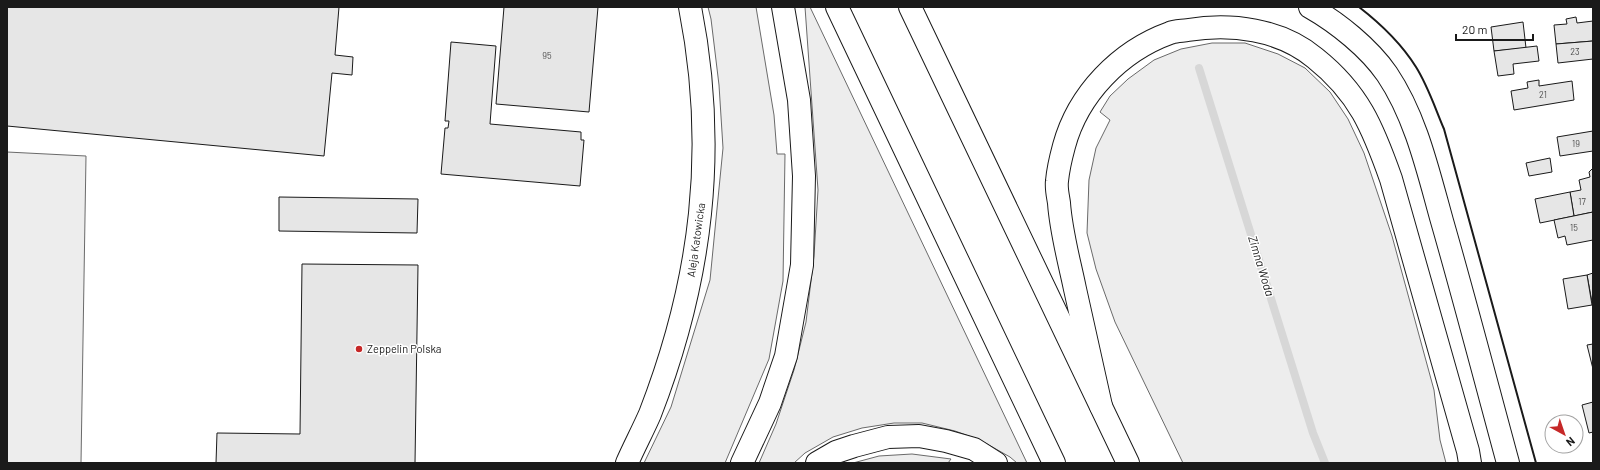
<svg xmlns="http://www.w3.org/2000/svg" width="1600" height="470" font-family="Barlow,sans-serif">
	<rect width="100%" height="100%" fill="#fff"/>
	<g fill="#ededed" stroke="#6a6a6a">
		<polygon points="708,7 756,7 774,115 777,154 785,154 783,281 769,359 725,463 644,463 671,407 710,280 723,148 719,85 711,19"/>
		<polygon points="805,7 810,7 1027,463 1017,463 1010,457 980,440 955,431 922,423 894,423 862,428 833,437 805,453 794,463 759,463 776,424 794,370 806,322 814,256 818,190"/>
		<polygon points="1212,43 1245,43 1278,54 1305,68 1330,92 1348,119 1364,153 1392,236 1434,390 1440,440 1446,463 1183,463 1115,322 1096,269 1087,233 1089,180 1096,148 1110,120 1100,112 1110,96 1128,79 1154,60 1181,49"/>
		<polygon points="7,152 86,156 81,463 7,463"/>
		<polygon points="912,454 951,459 948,463 853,463 879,456"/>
	</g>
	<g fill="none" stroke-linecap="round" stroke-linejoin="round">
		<polyline stroke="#d7d7d7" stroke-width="8" points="1199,68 1313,433 1325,463"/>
	</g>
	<g fill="#e6e6e6" stroke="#1a1a1a">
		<polygon points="7,7 339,7 335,55 353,57 352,75 332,73 324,156 7,126"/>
		<polygon points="504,7 598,7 589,112 496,104"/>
		<polygon points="1576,17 1577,23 1593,21 1593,41 1556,44 1554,25 1567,24 1566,19"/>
		<polygon points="1523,22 1526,48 1494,51 1491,27"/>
		<polygon points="1593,41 1593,59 1558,63 1556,44"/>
		<polygon points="451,42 496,46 490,124 581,132 581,140 584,140 580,186 441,174 445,128 448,128 449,121 445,121"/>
		<polygon points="1537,46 1539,61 1513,64 1514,74 1498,76 1494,51"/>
		<polygon points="1539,80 1539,86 1572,81 1574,100 1514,110 1511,91 1528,88 1527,82"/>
		<polygon points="1593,131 1593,151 1560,156 1557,137"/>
		<polygon points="1550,158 1552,172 1529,176 1526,163"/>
		<polygon points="1592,169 1593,169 1593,212 1574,216 1570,192 1581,190 1579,180 1590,177 1589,172"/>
		<polygon points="1570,192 1574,216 1540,223 1535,199"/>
		<polygon points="279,197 418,199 417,233 279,231"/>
		<polygon points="1593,212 1593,240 1567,245 1565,236 1558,238 1554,220"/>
		<polygon points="302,264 418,265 415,463 216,463 217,433 300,434"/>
		<polygon points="1593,273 1593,302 1592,302 1587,275"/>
		<polygon points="1587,275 1592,305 1568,309 1563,279"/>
		<polygon points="1593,344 1593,369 1587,345"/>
		<polygon points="1593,402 1593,432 1589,433 1582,405"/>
	</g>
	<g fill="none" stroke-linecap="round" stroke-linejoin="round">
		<defs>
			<path id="secondary" d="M627,463C634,447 643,430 650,414C702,280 718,149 690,7"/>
			<g id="highway">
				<polyline points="837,7 1054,463"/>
				<polyline points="910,7 1128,463"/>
				<path d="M1310,7C1338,23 1369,48 1387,74C1416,117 1428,171 1442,221C1465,301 1486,382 1508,463"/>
				<path d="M1101,406C1092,367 1084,328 1075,289C1069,260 1061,232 1059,203C1058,196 1056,188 1057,181C1058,170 1061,157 1064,146C1078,94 1120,51 1170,33C1175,31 1182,31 1188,30C1231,23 1280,29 1315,58C1359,93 1373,128 1391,179L1468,451L1470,463"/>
				<polyline points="742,463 770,403 786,356 802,265 804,176 799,100 783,7"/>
				<polyline points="817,463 836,452 854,446 888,437 919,436 946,441 974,449 996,463"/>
			</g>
		</defs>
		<use href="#secondary" stroke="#1a1a1a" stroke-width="24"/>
		<use href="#highway" stroke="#1a1a1a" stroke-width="24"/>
		<use href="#secondary" stroke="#fff" stroke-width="22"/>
		<use href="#highway" stroke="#fff" stroke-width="22"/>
		<path stroke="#1a1a1a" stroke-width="2" d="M1359,7C1381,24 1401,43 1416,67C1428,86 1435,108 1444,129L1536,463"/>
	</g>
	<circle fill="#c62828" stroke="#fff" stroke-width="1.5" cx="359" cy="349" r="4"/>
	<g text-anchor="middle" stroke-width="3" stroke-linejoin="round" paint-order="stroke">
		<g font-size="9" fill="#4d4d4d">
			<text x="1575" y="55">23</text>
			<text x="547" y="59">95</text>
			<text x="1543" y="98">21</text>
			<text x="1576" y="147">19</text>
			<text x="1582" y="205">17</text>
			<text x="1574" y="231">15</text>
		</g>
		<g font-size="11" fill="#1a1a1a" stroke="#fff">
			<text transform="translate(696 240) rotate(-82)" y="4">Aleja Katowicka</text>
		</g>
		<g font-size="11" fill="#1a1a1a" stroke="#fff" text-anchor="start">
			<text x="367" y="353">Zeppelin Polska</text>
		</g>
		<g font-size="12" font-style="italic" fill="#1a1a1a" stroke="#fff">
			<text transform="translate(1261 266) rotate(73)" y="4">Zimna Woda</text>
		</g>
	</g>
	<rect width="1600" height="470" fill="none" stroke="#1a1a1a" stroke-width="16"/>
	<g transform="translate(1564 434) rotate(140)"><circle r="19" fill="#ffffff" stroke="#a3a3a3"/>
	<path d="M0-3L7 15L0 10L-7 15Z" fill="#c62828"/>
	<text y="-6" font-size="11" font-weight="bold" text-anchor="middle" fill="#1a1a1a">N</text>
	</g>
	<path d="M1456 34v6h77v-6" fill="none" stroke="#1a1a1a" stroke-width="2"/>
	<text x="1462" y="34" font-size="12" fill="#1a1a1a" stroke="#ffffff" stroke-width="3" paint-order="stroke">20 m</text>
</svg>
